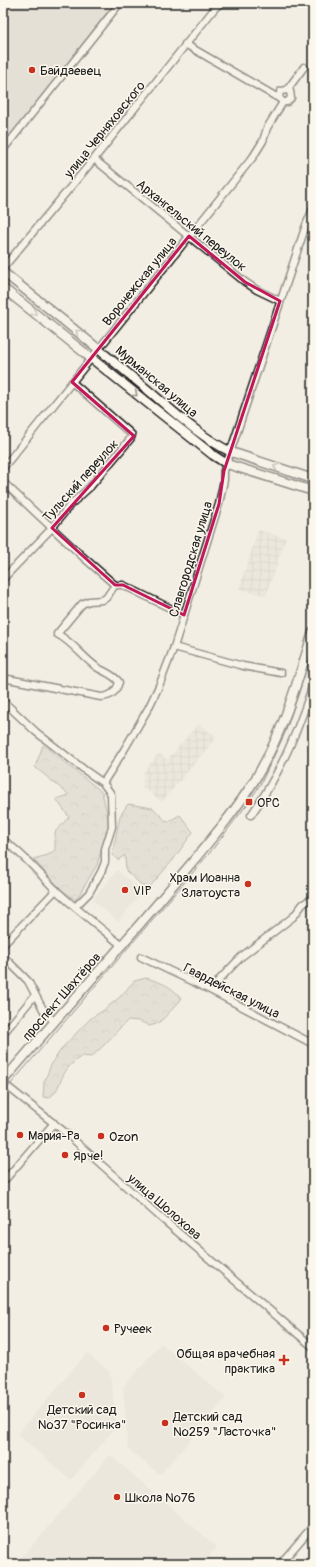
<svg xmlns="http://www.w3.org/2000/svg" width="316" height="1567" font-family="Pangolin,sans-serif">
	<defs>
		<pattern id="industrial-grid" width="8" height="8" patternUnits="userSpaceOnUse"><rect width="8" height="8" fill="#e2ded5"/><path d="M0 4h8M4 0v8" fill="none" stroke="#c1beb6"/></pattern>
		<pattern id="forest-crowns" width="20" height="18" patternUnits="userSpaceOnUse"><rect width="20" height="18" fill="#d2cfc6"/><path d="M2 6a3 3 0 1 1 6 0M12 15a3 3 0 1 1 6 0" fill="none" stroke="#b4b1aa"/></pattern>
	</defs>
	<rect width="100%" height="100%" fill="#f2eee4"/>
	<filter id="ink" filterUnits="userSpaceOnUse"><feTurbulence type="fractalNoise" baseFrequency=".025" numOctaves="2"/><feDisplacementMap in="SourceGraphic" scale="8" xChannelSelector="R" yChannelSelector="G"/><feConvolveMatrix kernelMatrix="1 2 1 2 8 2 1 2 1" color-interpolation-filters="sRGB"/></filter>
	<g filter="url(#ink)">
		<g fill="#e2ded5">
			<polygon points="117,870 143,892 118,922 92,900"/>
			<polygon points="161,1343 226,1398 160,1475 128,1449 123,1387"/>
			<polygon points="87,1353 110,1372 117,1426 71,1480 17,1434"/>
			<polygon points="110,1455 217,1547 202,1564 16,1564"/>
		</g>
		<g fill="url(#industrial-grid)">
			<polygon points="258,530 286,538 266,596 239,589"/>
			<polygon points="198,724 217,737 162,802 142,787 144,771 159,753 167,760"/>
		</g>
		<g fill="url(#forest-crowns)" stroke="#777671">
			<polygon points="43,745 102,792 109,822 97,865 76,900 62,890 33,859 48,855 55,850 55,832 69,817 56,799 69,795 35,767"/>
			<polygon points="128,804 153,808 167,822 180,815 193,832 173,860 147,890 126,871 125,855 118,860 112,855 120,816"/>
			<path d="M146,978C160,982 172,986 181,998L180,1001L159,1023L150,1026L139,1021L128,1020C115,1032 105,1046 91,1057L82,1056C75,1061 68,1066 64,1074C59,1083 58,1092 49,1098L43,1097L44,1082L51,1065L62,1048L91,1018L104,1010L121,996L134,981Z"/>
		</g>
		<polygon fill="#d2cfc6" stroke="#777671" points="3,3 107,3 108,11 3,146"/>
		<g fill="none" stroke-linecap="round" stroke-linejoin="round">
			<defs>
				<g id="minor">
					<polyline points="185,44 280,99"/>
					<polyline points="287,90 304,67"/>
					<polyline points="3,150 120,3"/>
					<polyline points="94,159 245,282 257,290 280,301"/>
					<polyline points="3,268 94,159 215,8 221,3"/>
					<polyline points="3,468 253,157 263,141 267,128 283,102 287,102 291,98 290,91 287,90 281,91 279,95 280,99 283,102"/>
					<polyline points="3,482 82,556 115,585 123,585 184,615"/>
					<polyline points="3,579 52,528 70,505 90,487 131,438 132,435 129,432 72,382"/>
					<polyline points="174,647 243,666 281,673"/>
					<path d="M3,678L101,697C112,696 116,692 119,682C114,675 105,672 98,668C83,658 73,642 57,634L82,604L89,601L102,600L106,598L115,585"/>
					<polyline points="3,701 36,732 86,771 103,783 111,794 112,827 105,849 105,862 101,872 89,893 75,907"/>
					<polyline points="103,783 124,750 149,707 159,686 174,647 219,504 224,480 224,471 306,225 313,209"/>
					<path d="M251,815C279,776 299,729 313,684"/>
					<path d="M3,840C24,854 39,874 57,891C77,910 100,927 121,945"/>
					<polyline points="3,945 56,890"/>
					<polyline points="3,956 28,981 45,1013 54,1021"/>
					<polyline points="141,957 212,991 313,1044"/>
					<polyline points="212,991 219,980 241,957 293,917 303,904 313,898"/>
					<polyline points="3,1034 35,995"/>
					<polyline points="3,1083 66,1133 160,1217 313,1347"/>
					<polyline points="3,1182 54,1123"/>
					<polyline points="280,1564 313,1526"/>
				</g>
				<g id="secondary">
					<path d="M3,272C48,308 93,344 137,381C167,405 196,435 231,452L313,479"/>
					<polyline points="3,288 213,455 227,464 313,491"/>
					<path d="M3,1081C59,1015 118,951 174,884C201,851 231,818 254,781C282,736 297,683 313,632"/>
				</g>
			</defs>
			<use href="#minor" stroke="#1c1c1c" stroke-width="9"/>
			<use href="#secondary" stroke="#1c1c1c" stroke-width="11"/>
			<use href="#minor" stroke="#fbf7ec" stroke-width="6"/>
			<use href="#secondary" stroke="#fbf7ec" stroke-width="8"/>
			<polyline stroke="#1c1c1c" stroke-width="1" points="3,1093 208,855 249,802 261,783 285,733 313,650"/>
		</g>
		<defs><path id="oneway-chevron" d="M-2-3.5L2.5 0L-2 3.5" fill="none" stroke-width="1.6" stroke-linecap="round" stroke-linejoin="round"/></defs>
		<g stroke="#97948e">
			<use href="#oneway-chevron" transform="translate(34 313) rotate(38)"/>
			<use href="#oneway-chevron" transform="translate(78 332) rotate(-141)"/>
			<use href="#oneway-chevron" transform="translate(135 394) rotate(39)"/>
			<use href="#oneway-chevron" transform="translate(276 467) rotate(-162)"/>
		</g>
	</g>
	<path d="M0 0H316V1567H0ZM189,236L245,282L280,301L224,471L219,504L184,615L123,585H115L52,528L134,436L72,382Z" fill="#f2eee4" fill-opacity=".55" fill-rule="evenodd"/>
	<path fill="none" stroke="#c2185b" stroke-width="3" stroke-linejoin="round" d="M189,236L245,282L280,301L224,471L219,504L184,615L123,585H115L52,528L134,436L72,382Z"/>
	<g fill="#c8321e" stroke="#fbf7ec" stroke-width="1.5">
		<circle cx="32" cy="70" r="4"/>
		<rect x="245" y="798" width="8" height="8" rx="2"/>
		<circle cx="248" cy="884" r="4"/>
		<circle cx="125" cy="890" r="4"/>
		<circle cx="20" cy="1135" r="4"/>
		<circle cx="101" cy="1136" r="4"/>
		<circle cx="65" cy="1155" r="4"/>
		<circle cx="106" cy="1328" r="4"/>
		<path d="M282 1354h4v4h4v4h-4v4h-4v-4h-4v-4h4z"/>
		<circle cx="82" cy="1395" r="4"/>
		<circle cx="165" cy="1423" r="4"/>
		<circle cx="117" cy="1497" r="4"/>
	</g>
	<g text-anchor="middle" stroke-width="3" stroke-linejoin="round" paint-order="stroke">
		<g font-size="13" fill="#1c1c1c" stroke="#fbf7ec" text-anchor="start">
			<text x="40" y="75">Байдаевец</text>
			<text x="257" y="807">ОРС</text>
			<text x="240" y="882" text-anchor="end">Храм Иоанна<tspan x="240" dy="15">Златоуста</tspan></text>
			<text x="133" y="895">VIP</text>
			<text x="28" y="1140">Мария-Ра</text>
			<text x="109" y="1141">Ozon</text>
			<text x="73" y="1160">Ярче!</text>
			<text x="114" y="1333">Ручеек</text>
			<text x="275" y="1358" text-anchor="end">Общая врачебная<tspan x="275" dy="15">практика</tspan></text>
			<text x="82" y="1414" text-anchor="middle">Детский сад<tspan x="82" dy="15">№37 "Росинка"</tspan></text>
			<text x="173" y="1421">Детский сад<tspan x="173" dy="15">№259 "Ласточка"</tspan></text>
			<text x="125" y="1502">Школа №76</text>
		</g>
		<g font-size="13" fill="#1c1c1c" stroke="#fbf7ec">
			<text transform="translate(104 129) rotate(-51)" y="5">улица Черняховского</text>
			<text transform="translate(192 225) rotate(39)" y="5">Архангельский переулок</text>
			<text transform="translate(139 281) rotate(-51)" y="5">Воронежская улица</text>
			<text transform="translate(157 381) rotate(40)" y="5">Мурманская улица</text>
			<text transform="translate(80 480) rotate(-48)" y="5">Тульский переулок</text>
			<text transform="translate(190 559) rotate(-73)" y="5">Славгородская улица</text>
			<text transform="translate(232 990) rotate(27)" y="5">Гвардейская улица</text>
			<text transform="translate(61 996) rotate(-49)" y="5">проспект Шахтёров</text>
			<text transform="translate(165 1206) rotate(41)" y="5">улица Шолохова</text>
		</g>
	</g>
	<rect width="316" height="1567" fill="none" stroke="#fbf7ec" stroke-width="16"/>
	<rect x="8" y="8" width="300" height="1551" fill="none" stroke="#1c1c1c" stroke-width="1.5" filter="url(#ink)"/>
</svg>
